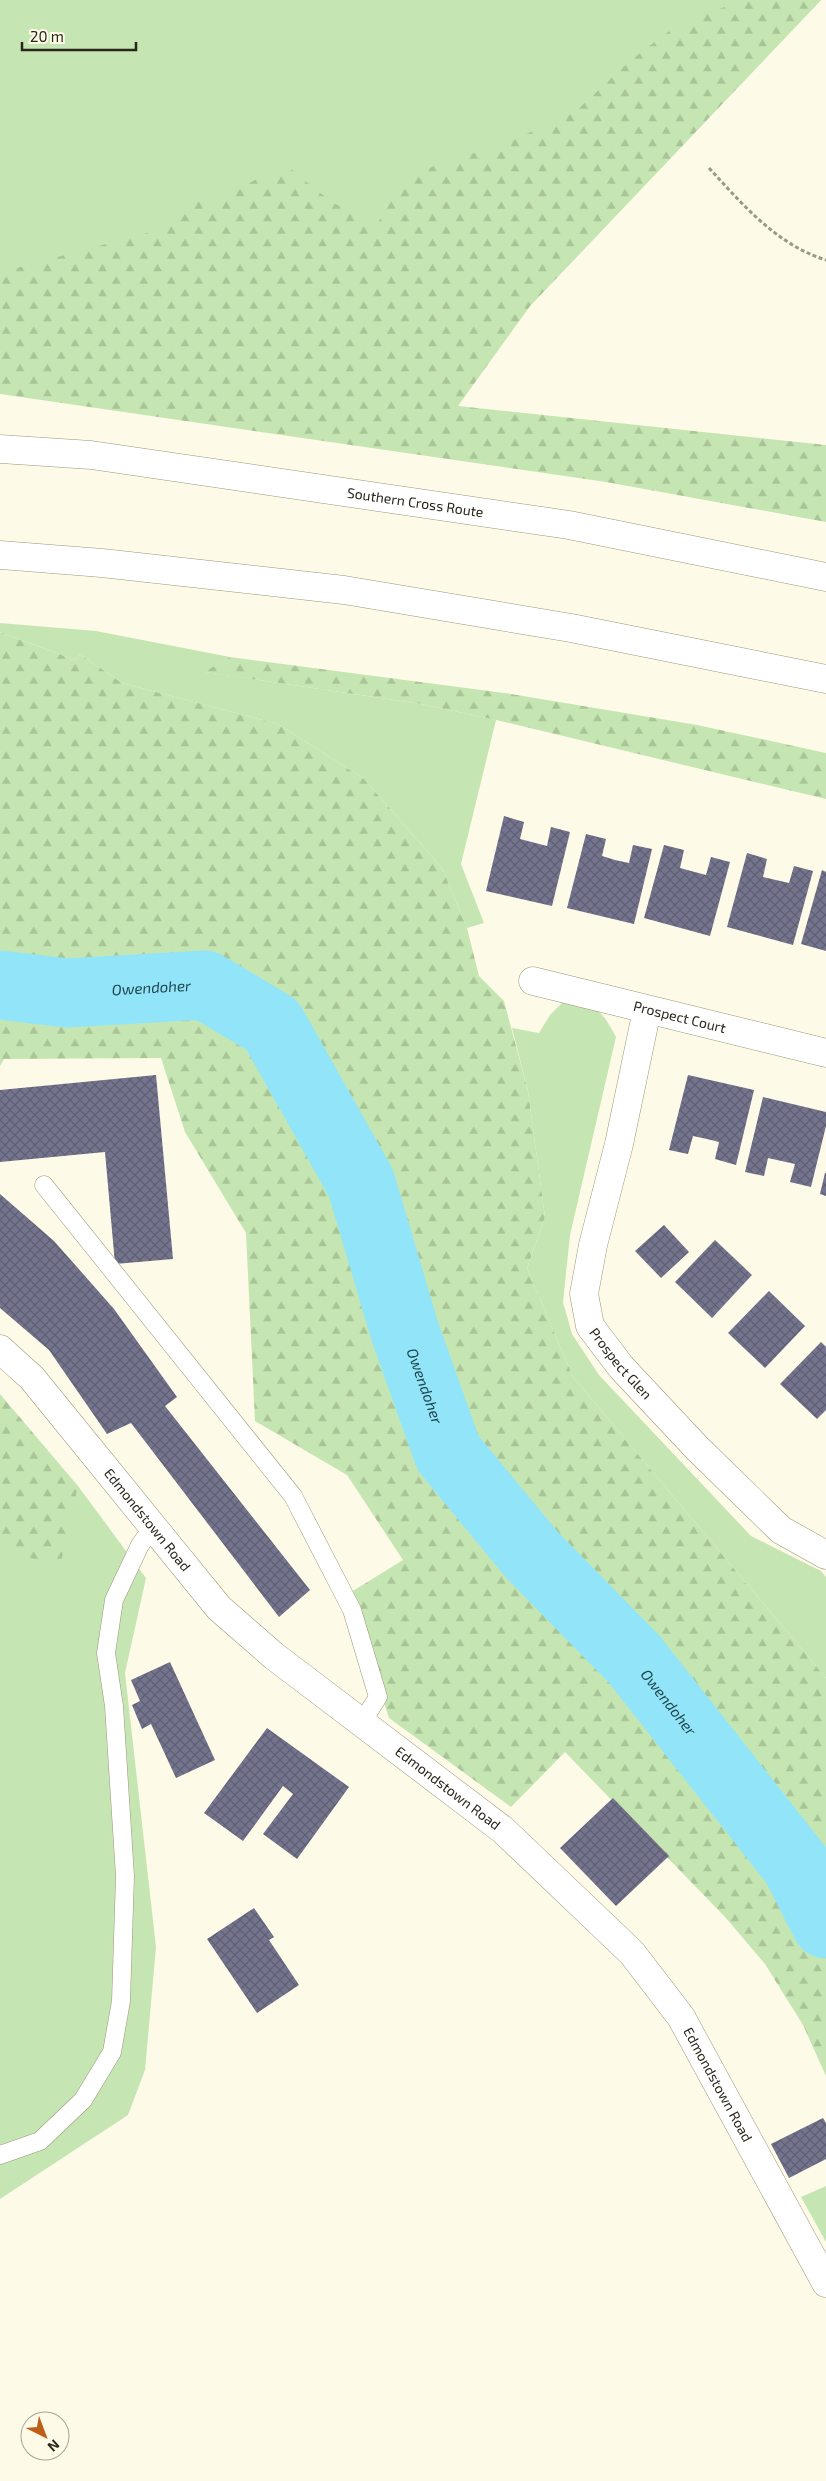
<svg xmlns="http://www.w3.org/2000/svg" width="826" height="2481" font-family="'Exo 2',sans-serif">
	<defs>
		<pattern id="forest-firs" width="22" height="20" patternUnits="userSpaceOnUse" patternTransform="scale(1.25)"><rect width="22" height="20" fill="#c5e6b2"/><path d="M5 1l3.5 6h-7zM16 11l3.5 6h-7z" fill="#a9c598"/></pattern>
		<pattern id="building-cross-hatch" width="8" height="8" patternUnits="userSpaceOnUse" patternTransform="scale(1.25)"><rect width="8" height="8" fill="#74748e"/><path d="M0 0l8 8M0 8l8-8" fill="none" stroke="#5f5f73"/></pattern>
	</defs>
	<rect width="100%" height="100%" fill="#fefae8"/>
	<g fill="#c5e6b2">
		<polygon points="0,0 821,0 530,306 457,406 0,364"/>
		<polygon points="0,623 96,631 230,657 205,672 421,704 496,720 461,864 484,923 467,928 442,868 364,779 278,724 122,683 80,654 75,660 0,632"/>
		<path d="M563,1002C597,1006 600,1007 616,1037L570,1235L563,1302L572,1334L599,1375L751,1536L821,1571L826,1577V1678L573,1377L527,1268L545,1217L528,1091L512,1028L539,1033L550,1015Z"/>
		<polygon points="78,1486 146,1578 125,1673 156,1947 145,2070 128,2115 0,2199 0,1489"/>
		<polygon points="826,2186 826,2242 801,2197"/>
	</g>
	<g fill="url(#forest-firs)">
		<polygon points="742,0 821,0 530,306 458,406 826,445 826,522 606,482 0,394 0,270 9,270 151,232 191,203 221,198 285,164 330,201 376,226 393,195 436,164 504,144 575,112 631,60 676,26"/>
		<polygon points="0,632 75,660 80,654 122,683 278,724 364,779 442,868 467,928 479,976 504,1001 528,1091 545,1217 527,1268 573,1377 826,1678 826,2076 803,2025 765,1964 725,1917 565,1752 511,1807 389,1718 348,1594 403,1560 347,1475 255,1421 246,1233 185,1132 161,1058 4,1059 0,1066"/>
		<polygon points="230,657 511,694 697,725 826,753 826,799 496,720 421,704 204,672"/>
		<polygon points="0,1394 78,1486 60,1566 0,1550"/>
	</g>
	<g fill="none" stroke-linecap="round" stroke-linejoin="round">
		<path stroke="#92e5f8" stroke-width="69" id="s1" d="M0,985L67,993L205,985L272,1025L361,1183L405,1332L448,1453L533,1556L634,1659L796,1865L826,1924"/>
	</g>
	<g fill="url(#building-cross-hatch)">
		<polygon points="504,816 524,822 520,839 547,846 551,827 570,832 552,906 486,891"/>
		<polygon points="586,834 606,839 602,856 615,860 629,863 633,845 652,849 634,924 567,908"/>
		<polygon points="664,845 684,850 680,868 706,875 711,857 730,862 710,936 644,918"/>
		<polygon points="747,853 767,859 763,877 789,883 794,866 813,871 793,945 727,927"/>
		<polygon points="822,870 826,872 826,951 801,944"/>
		<polygon points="156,1075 173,1259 115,1264 105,1152 0,1162 0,1090"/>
		<polygon points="688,1075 754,1090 736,1165 715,1159 719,1142 707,1139 693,1136 688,1154 669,1150"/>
		<polygon points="763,1097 826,1112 826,1126 811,1187 790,1182 795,1164 768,1158 764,1176 745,1172"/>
		<polygon points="825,1173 826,1173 826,1196 820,1194"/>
		<polygon points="0,1194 54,1241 114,1309 177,1397 165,1406 310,1590 279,1617 131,1423 107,1434 49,1350 0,1308"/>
		<polygon points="664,1225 689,1252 661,1278 635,1251"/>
		<polygon points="715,1240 752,1275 712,1318 675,1282"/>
		<polygon points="769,1291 805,1326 765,1368 728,1333"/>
		<polygon points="821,1342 826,1347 826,1410 817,1419 780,1384"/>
		<polygon points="170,1662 215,1760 176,1778 151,1724 142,1729 132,1705 140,1701 131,1680"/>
		<polygon points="267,1728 349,1787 297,1859 263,1834 293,1794 283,1786 243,1841 204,1813"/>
		<polygon points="613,1798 669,1856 616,1906 560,1848"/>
		<polygon points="254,1908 274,1937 269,1940 299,1985 257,2013 207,1939"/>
		<polygon points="823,2118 826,2123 826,2159 789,2178 771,2144"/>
	</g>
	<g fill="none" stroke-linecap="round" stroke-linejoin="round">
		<defs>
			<g id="lane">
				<polyline points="44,1185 293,1496 352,1610 378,1697 362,1722"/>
				<polyline points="0,2155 40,2141 83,2100 112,2052 121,2001 125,1876 114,1706 106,1653 114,1600 140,1545 153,1527"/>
			</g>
			<g id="street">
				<path id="s2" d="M533,981L826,1053"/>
				<path id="s3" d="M647,1010L619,1144L593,1245L584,1294L590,1326L621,1367L697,1448L781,1530L826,1555"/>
			</g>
			<g id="secondary">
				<path id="s4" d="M0,1349L32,1378L219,1608L274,1656L503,1830L632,1953L681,2017L826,2283"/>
			</g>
			<g id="highway">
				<path id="s5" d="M0,449L91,455L569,525L826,577"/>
				<polyline points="0,555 102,563 344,590 571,628 826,679"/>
			</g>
		</defs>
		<use href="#lane" stroke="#9d967a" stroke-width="19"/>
		<use href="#street" stroke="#9d967a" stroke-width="29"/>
		<use href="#secondary" stroke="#9d967a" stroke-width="29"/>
		<use href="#highway" stroke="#9d967a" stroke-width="29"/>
		<path stroke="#9b9889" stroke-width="3" stroke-dasharray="4 2.5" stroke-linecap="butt" d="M709,168C743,205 777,245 826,260"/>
		<use href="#lane" stroke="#fff" stroke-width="18"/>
		<use href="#street" stroke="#fff" stroke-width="28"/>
		<use href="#secondary" stroke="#fff" stroke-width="28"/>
		<use href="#highway" stroke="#fff" stroke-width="28"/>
	</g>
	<g text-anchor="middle" stroke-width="4.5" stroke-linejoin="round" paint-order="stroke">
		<g font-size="14" fill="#29261b" stroke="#fefae8">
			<text dy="5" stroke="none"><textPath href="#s5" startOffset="419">Southern Cross Route</textPath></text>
			<text dy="5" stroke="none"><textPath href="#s2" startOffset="151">Prospect Court</textPath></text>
			<text dy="5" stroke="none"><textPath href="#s3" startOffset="372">Prospect Glen</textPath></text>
			<text dy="5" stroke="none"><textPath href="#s4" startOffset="226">Edmondstown Road</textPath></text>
			<text dy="5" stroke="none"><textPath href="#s4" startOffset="631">Edmondstown Road</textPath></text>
			<text dy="5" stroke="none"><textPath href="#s4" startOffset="1036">Edmondstown Road</textPath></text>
		</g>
		<g font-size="15" font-style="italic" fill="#1d444c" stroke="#fefae8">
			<text dy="5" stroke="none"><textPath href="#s1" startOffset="152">Owendoher</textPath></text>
			<text dy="5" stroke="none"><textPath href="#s1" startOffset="678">Owendoher</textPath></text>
			<text dy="5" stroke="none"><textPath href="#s1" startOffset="1082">Owendoher</textPath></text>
		</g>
	</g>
	<g transform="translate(45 2436) rotate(138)"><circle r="24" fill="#fefae8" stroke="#a9a596"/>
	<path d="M0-4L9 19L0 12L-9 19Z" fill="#be5e19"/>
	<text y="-8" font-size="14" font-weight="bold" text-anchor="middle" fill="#29261b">N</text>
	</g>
	<path d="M22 42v8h114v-8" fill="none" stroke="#29261b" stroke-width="2.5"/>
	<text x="30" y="42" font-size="15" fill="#29261b" stroke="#fefae8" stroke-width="4" paint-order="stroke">20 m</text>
</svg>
